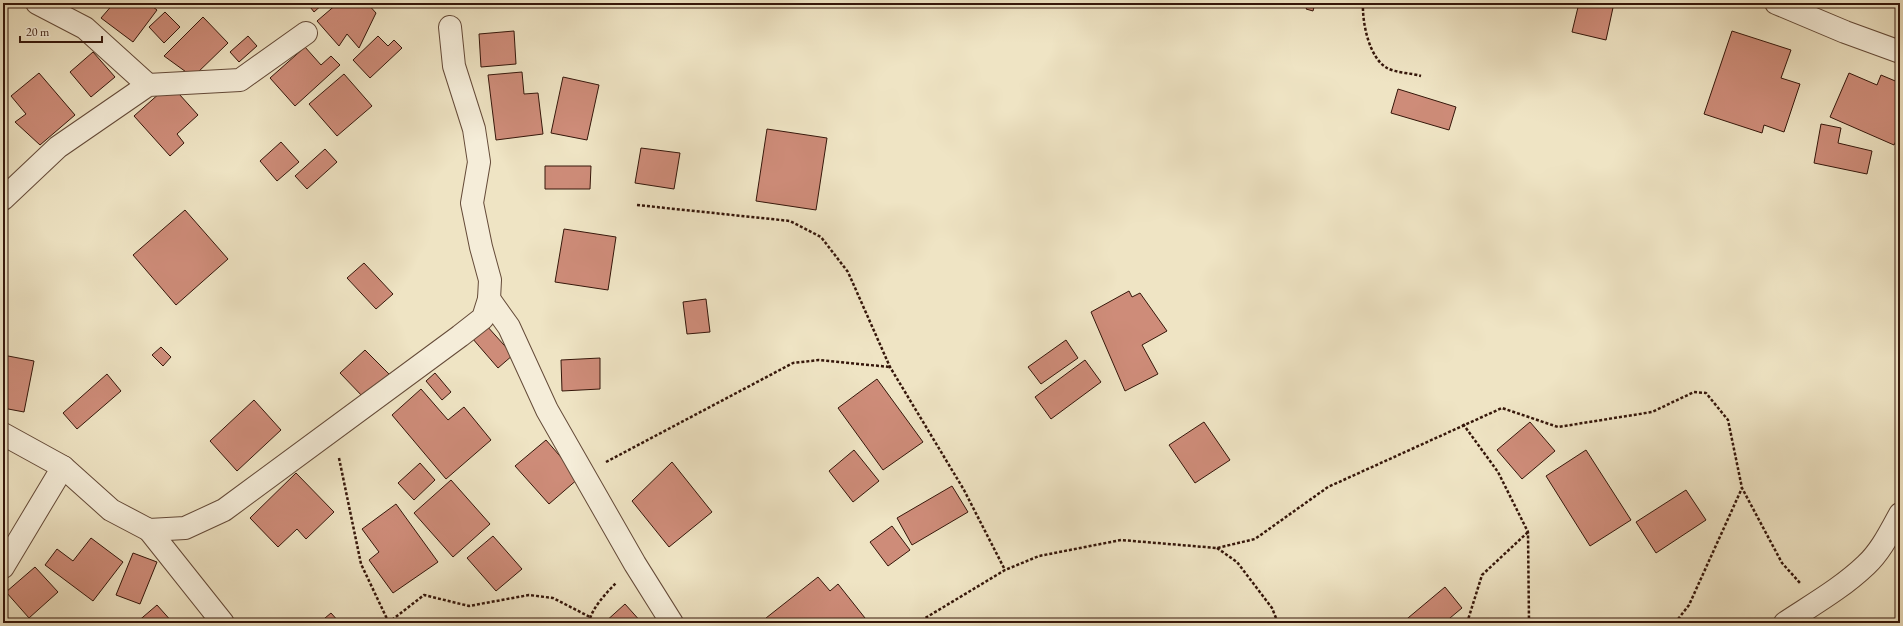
<svg xmlns="http://www.w3.org/2000/svg" width="1903" height="626" font-family="'EB Garamond',serif">
	<rect width="100%" height="100%" fill="#efe4c4"/>
	<filter id="stains"><feTurbulence type="fractalNoise" baseFrequency=".005" numOctaves="4"/><feColorMatrix values="0 0 0 0 .2 0 0 0 0 .09 0 0 0 0 .02 0 0 0 .5 -.17"/></filter>
	<radialGradient id="worn" r=".72"><stop offset=".6" stop-color="#630" stop-opacity="0"/><stop offset="1" stop-color="#630" stop-opacity=".3"/></radialGradient>
	<g fill="#ce8c79" stroke="#35160a">
		<polygon points="114,3 148,3 157,10 133,42 101,18"/>
		<polygon points="307,3 324,3 314,12"/>
		<polygon points="338,3 367,3 376,13 359,48 347,34 339,46 317,21"/>
		<polygon points="1309,3 1315,3 1313,11 1306,9"/>
		<polygon points="1579,3 1614,3 1606,40 1572,32"/>
		<polygon points="165,12 180,27 164,43 149,27"/>
		<polygon points="203,17 228,43 193,77 164,56"/>
		<polygon points="514,31 516,64 481,67 479,34"/>
		<polygon points="1732,31 1791,50 1781,78 1800,84 1784,132 1764,125 1762,133 1704,114"/>
		<polygon points="248,36 257,46 239,62 230,52"/>
		<polygon points="378,36 388,46 394,40 402,48 370,78 353,60"/>
		<polygon points="305,47 321,65 331,56 340,65 295,106 270,78"/>
		<polygon points="93,52 115,77 91,97 70,72"/>
		<polygon points="522,72 524,94 538,93 543,134 496,140 488,75"/>
		<polygon points="39,73 75,115 40,145 15,122 26,114 11,96"/>
		<polygon points="1849,73 1877,85 1881,75 1900,83 1900,133 1894,145 1830,117"/>
		<polygon points="344,74 372,106 337,136 309,104"/>
		<polygon points="563,77 599,85 587,140 551,133"/>
		<polygon points="170,84 198,115 177,134 184,143 170,156 134,116"/>
		<polygon points="1398,89 1456,107 1449,130 1391,113"/>
		<polygon points="1821,124 1841,128 1838,143 1872,151 1867,174 1814,163"/>
		<polygon points="767,129 827,138 816,210 756,201"/>
		<polygon points="281,142 299,162 277,181 260,161"/>
		<polygon points="641,148 680,153 674,189 635,183"/>
		<polygon points="325,149 337,162 307,189 295,176"/>
		<polygon points="545,166 591,166 590,189 545,189"/>
		<polygon points="185,210 228,259 176,305 133,255"/>
		<polygon points="564,229 616,237 608,290 555,282"/>
		<polygon points="364,263 393,294 376,309 347,278"/>
		<polygon points="1129,291 1132,297 1140,293 1167,331 1142,345 1158,374 1125,391 1091,312"/>
		<polygon points="706,299 710,332 687,334 683,302"/>
		<polygon points="486,325 513,355 498,368 472,338"/>
		<polygon points="1066,340 1078,358 1041,384 1028,367"/>
		<polygon points="161,347 171,357 163,366 152,355"/>
		<polygon points="365,350 389,374 364,398 340,373"/>
		<polygon points="3,355 34,361 24,412 3,408"/>
		<polygon points="600,358 600,389 562,391 561,360"/>
		<polygon points="1085,360 1101,382 1051,419 1035,397"/>
		<polygon points="435,373 451,392 442,400 426,381"/>
		<polygon points="107,374 121,391 77,429 63,413"/>
		<polygon points="877,379 923,442 883,470 838,408"/>
		<polygon points="421,389 448,420 464,407 491,440 446,479 392,415"/>
		<polygon points="254,400 281,430 237,471 210,441"/>
		<polygon points="1204,422 1230,460 1195,483 1169,445"/>
		<polygon points="1530,422 1555,451 1522,479 1497,450"/>
		<polygon points="546,440 579,478 549,504 515,466"/>
		<polygon points="854,450 879,481 853,502 829,471"/>
		<polygon points="1586,450 1631,520 1590,546 1546,476"/>
		<polygon points="672,462 712,512 669,547 632,501"/>
		<polygon points="420,463 435,480 414,500 398,483"/>
		<polygon points="296,473 334,512 306,539 297,529 278,547 250,518"/>
		<polygon points="451,480 490,524 453,557 414,513"/>
		<polygon points="952,486 968,512 912,545 897,518"/>
		<polygon points="1686,490 1706,520 1656,553 1636,522"/>
		<polygon points="396,504 438,562 393,593 369,560 379,552 362,529"/>
		<polygon points="892,526 910,550 888,566 870,542"/>
		<polygon points="493,536 522,569 496,591 467,558"/>
		<polygon points="91,538 123,562 93,601 45,565 57,549 73,561"/>
		<polygon points="133,553 157,562 140,604 116,595"/>
		<polygon points="35,567 58,592 29,618 6,592"/>
		<polygon points="818,577 830,591 838,584 869,623 770,623 766,618"/>
		<polygon points="1445,587 1462,608 1444,623 1402,623"/>
		<polygon points="625,604 642,623 604,623"/>
		<polygon points="157,605 173,623 136,623"/>
		<polygon points="331,613 340,623 319,623"/>
	</g>
	<g fill="none" stroke-linecap="round" stroke-linejoin="round">
		<defs>
			<g id="street">
				<polyline points="37,3 85,28 148,85"/>
				<polyline points="1776,3 1845,32 1900,52"/>
				<polyline points="3,199 58,147 148,85 240,80 306,33"/>
				<polyline points="489,299 509,327 547,410 635,564 672,623"/>
				<polyline points="3,434 63,467 111,510 149,530 185,528 224,510 460,336 483,318 489,299 490,280 481,247 472,203 479,162 474,129 454,66 450,27"/>
				<polyline points="149,530 223,623"/>
				<polyline points="3,567 63,467"/>
				<path d="M1785,623C1812,605 1842,588 1866,565C1881,551 1890,532 1900,514"/>
			</g>
		</defs>
		<use href="#street" stroke="#644a38" stroke-width="24"/>
		<g stroke="#35160a" stroke-width="2.5" stroke-dasharray="3 2" stroke-linecap="butt">
			<path d="M1363,3C1362,22 1369,58 1387,68C1396,73 1411,73 1421,76"/>
			<polyline points="637,205 790,221 821,237 848,272 890,367 964,490 1005,570"/>
			<polyline points="1463,424 1498,472 1528,532 1529,623"/>
			<polyline points="339,458 361,564 389,623"/>
			<polyline points="606,462 793,363 819,360 890,367"/>
			<polyline points="1217,548 1237,562 1272,608 1278,623"/>
			<polyline points="388,623 424,595 469,606 529,595 553,598 590,617"/>
			<path d="M589,623C591,609 606,593 616,583"/>
			<polyline points="917,623 1005,570 1039,556 1121,540 1217,548 1255,539 1328,487 1502,408 1558,427 1652,412 1694,392 1706,393 1728,420 1742,488 1782,563 1800,583"/>
			<polyline points="1467,623 1482,575 1528,532"/>
			<polyline points="1675,623 1689,605 1742,488"/>
		</g>
		<use href="#street" stroke="#f5edd9" stroke-width="22"/>
	</g>
	<rect width="1903" height="626" fill="none" stroke="#efe4c4" stroke-width="16"/>
	<rect x="4" y="4" width="1895" height="618" fill="none" stroke="#35160a" stroke-width="2"/>
	<rect x="8" y="8" width="1887" height="610" fill="none" stroke="#35160a"/>
	<path d="M20 36v6h82v-6" fill="none" stroke="#35160a" stroke-width="2"/>
	<text x="26" y="36" font-size="12" fill="#35160a" stroke="#f5edd9" stroke-width="3" paint-order="stroke">20 m</text>
	<rect width="100%" height="100%" filter="url(#stains)"/>
	<rect width="100%" height="100%" fill="url(#worn)"/>
</svg>
